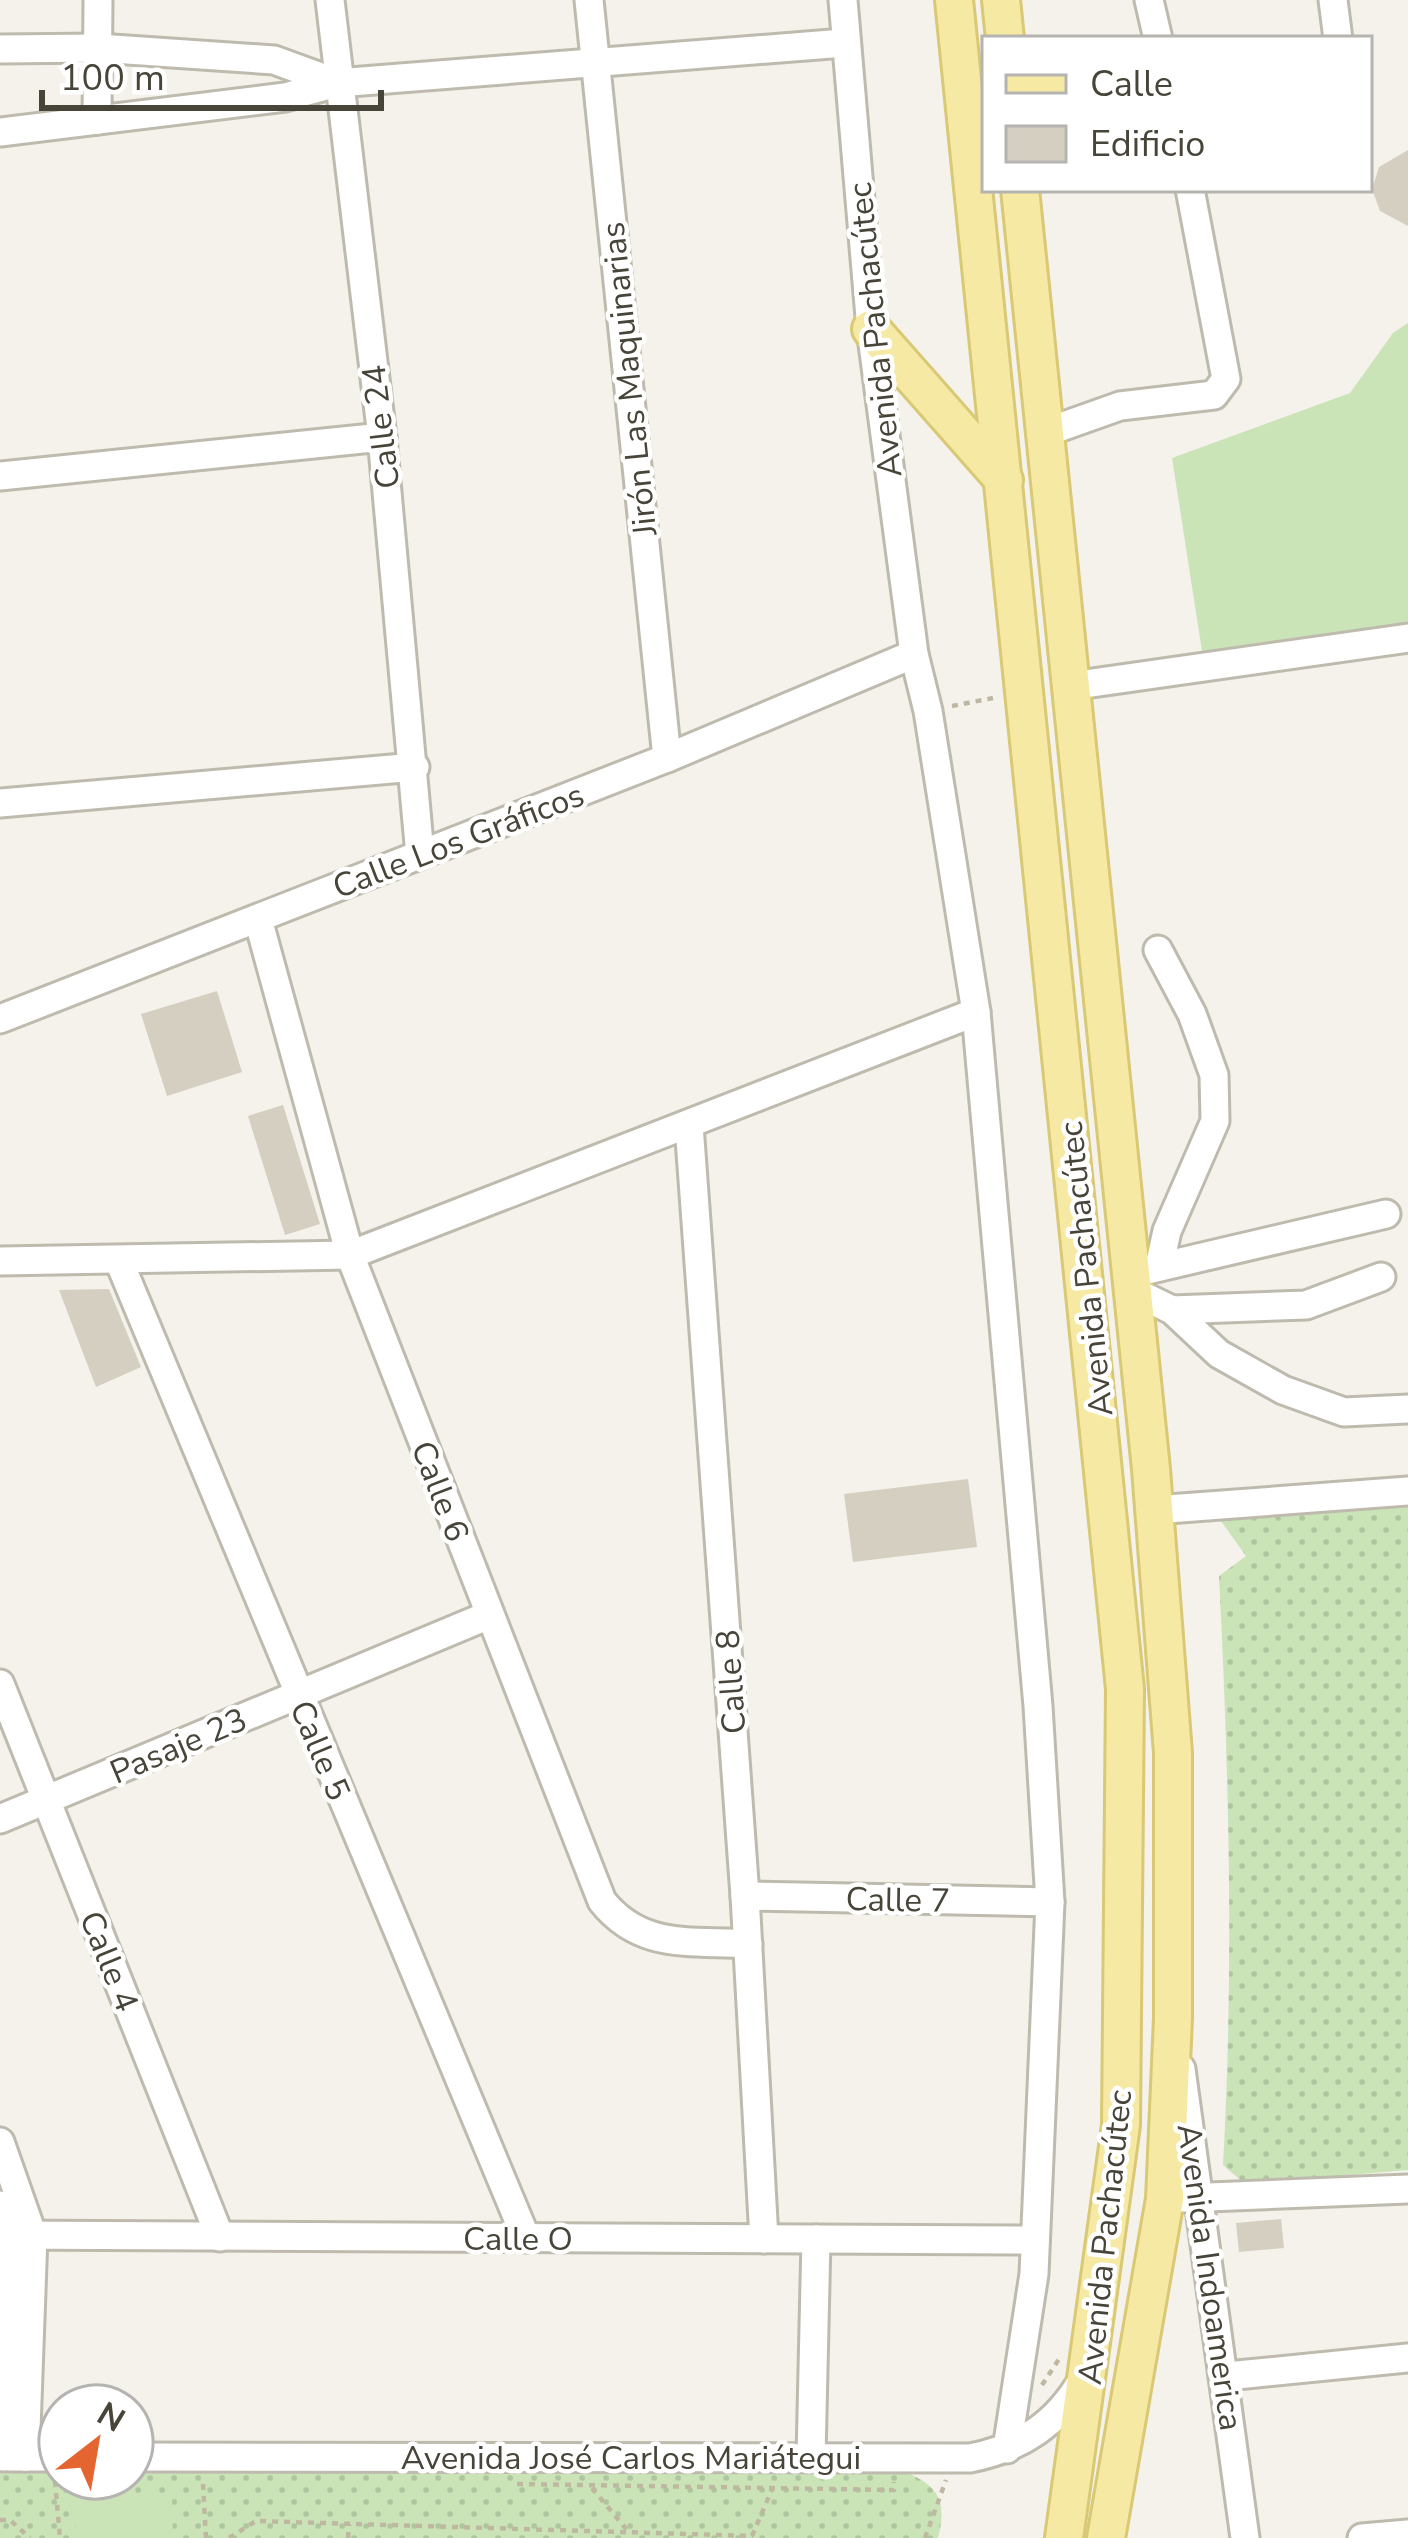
<svg xmlns="http://www.w3.org/2000/svg" width="1408" height="2538" font-family="'Nunito Sans',sans-serif">
	<defs>
		<pattern id="grass-dots" width="8" height="8" patternUnits="userSpaceOnUse" patternTransform="scale(3)"><rect width="8" height="8" fill="#cae4b8"/><path d="M2 2h.1M6 6h.1" fill="none" stroke="#afc59f" stroke-width="1.8" stroke-linecap="round"/></pattern>
	</defs>
	<rect width="100%" height="100%" fill="#f4f2eb"/>
	<g fill="url(#grass-dots)">
		<path d="M1408,1489V2170L1245,2184L1223,2165C1234,1968 1229,1773 1219,1576L1246,1556L1216,1514Z"/>
		<path d="M0,2468H60V2478H132V2469L907,2473C940,2486 947,2504 938,2538H0Z"/>
	</g>
	<g fill="#cae4b8">
		<polygon points="1408,323 1408,626 1260,649 1202,651 1172,458 1350,393 1393,333"/>
		<polygon points="172,2495 173,2538 76,2538 75,2495"/>
	</g>
	<g fill="#d4cfc1">
		<polygon points="1408,150 1408,226 1380,211 1372,189 1379,167"/>
		<polygon points="217,991 242,1072 167,1096 141,1014"/>
		<polygon points="283,1105 320,1224 285,1235 248,1116"/>
		<polygon points="109,1289 141,1367 96,1387 59,1290"/>
		<polygon points="968,1479 977,1547 853,1562 844,1494"/>
		<polygon points="1281,2219 1284,2248 1239,2252 1236,2223"/>
	</g>
	<g fill="none" stroke-linecap="round" stroke-linejoin="round">
		<defs>
			<g id="minor">
				<polyline points="330,0 382,437 420,855"/>
				<polyline points="589,0 667,758"/>
				<polyline points="843,0 871,329 914,654 928,711 976,1012 1038,1706 1050,1902 1034,2274 1007,2449"/>
				<polyline points="1149,0 1158,39"/>
				<polyline points="1333,0 1338,39"/>
				<polyline points="0,49 98,48 274,60 337,83"/>
				<polyline points="97,120 98,0"/>
				<polyline points="0,132 285,97 337,83 844,43"/>
				<polyline points="1044,433 1120,406 1214,395 1226,379 1190,189"/>
				<polyline points="0,476 382,437"/>
				<polyline points="1071,686 1408,638"/>
				<polyline points="0,803 415,767"/>
				<path d="M258,919L350,1255L602,1901C641,1950 690,1940 748,1944"/>
				<polyline points="1158,950 1192,1014 1214,1075 1215,1121 1167,1231 1159,1267"/>
				<polyline points="0,1019 667,758 914,654"/>
				<polyline points="689,1125 745,1896 764,2239"/>
				<polyline points="0,1261 350,1255 976,1012"/>
				<polyline points="119,1261 526,2238"/>
				<polyline points="1147,1270 1386,1214"/>
				<polyline points="1133,1291 1172,1310 1219,1354 1283,1390 1344,1412 1408,1409"/>
				<polyline points="1172,1310 1306,1305 1381,1277"/>
				<polyline points="1154,1510 1408,1491"/>
				<polyline points="0,1684 220,2237"/>
				<polyline points="0,1819 489,1615"/>
				<polyline points="745,1896 1050,1902"/>
				<polyline points="1181,2069 1245,2538"/>
				<polyline points="0,2142 33,2236 25,2457"/>
				<polyline points="1184,2198 1408,2189"/>
				<polyline points="0,2205 10,2236 4,2457"/>
				<polyline points="0,2235 1035,2240"/>
				<polyline points="1227,2376 1408,2358"/>
				<polyline points="10,2457 60,2457"/>
				<path d="M132,2457L970,2458C1021,2448 1057,2424 1083,2379"/>
				<polyline points="811,2457 816,2239"/>
				<polyline points="1362,2538 1408,2534"/>
			</g>
			<g id="major">
				<polyline points="954,0 1125,1689 1121,2125 1064,2538"/>
				<polyline points="1001,0 1005,39"/>
				<polyline points="1020,189 1151,1469 1173,1753 1173,2018 1165,2199 1106,2538"/>
				<polyline points="871,329 1004,480"/>
			</g>
		</defs>
		<use href="#minor" stroke="#bebbae" stroke-width="33"/>
		<use href="#major" stroke="#d9c874" stroke-width="42"/>
		<g stroke="#bfb8a1" stroke-width="4.5" stroke-dasharray="6 6" stroke-linecap="butt">
			<polyline points="952,706 993,698"/>
			<polyline points="1042,2385 1059,2359"/>
			<polyline points="73,2478 122,2479"/>
			<polyline points="55,2481 60,2538"/>
			<polyline points="203,2484 206,2538"/>
			<polyline points="517,2484 894,2490 894,2482"/>
			<polyline points="592,2488 627,2530"/>
			<polyline points="0,2520 10,2520 30,2538"/>
			<polyline points="752,2536 773,2487"/>
			<polyline points="229,2538 256,2521 753,2536"/>
			<polyline points="348,2538 349,2524"/>
			<polyline points="925,2538 946,2480"/>
		</g>
		<use href="#minor" stroke="#fff" stroke-width="27"/>
		<use href="#major" stroke="#f5e9a3" stroke-width="36"/>
	</g>
	<g text-anchor="middle" stroke-width="9" stroke-linejoin="round" paint-order="stroke">
		<g font-size="33" fill="#474439" stroke="#fff">
			<text transform="translate(874 330) rotate(-96)" y="12">Avenida Pachacútec</text>
			<text transform="translate(628 379) rotate(-96)" y="12">Jirón Las Maquinarias</text>
			<text transform="translate(380 427) rotate(-97)" y="12">Calle 24</text>
			<text transform="translate(458 840) rotate(-21)" y="12">Calle Los Gráficos</text>
			<text transform="translate(1085 1269) rotate(-96)" y="12">Avenida Pachacútec</text>
			<text transform="translate(441 1491) rotate(69)" y="12">Calle 6</text>
			<text transform="translate(730 1682) rotate(-94)" y="12">Calle 8</text>
			<text transform="translate(178 1745) rotate(-23)" y="12">Pasaje 23</text>
			<text transform="translate(321 1750) rotate(67)" y="12">Calle 5</text>
			<text transform="translate(898 1899) rotate(1)" y="12">Calle 7</text>
			<text transform="translate(110 1961) rotate(68)" y="12">Calle 4</text>
			<text transform="translate(1104 2237) rotate(-84)" y="12">Avenida Pachacútec</text>
			<text x="518" y="2250">Calle O</text>
			<text transform="translate(1211 2277) rotate(82)" y="12">Avenida Indoamerica</text>
			<text x="631" y="2469">Avenida José Carlos Mariátegui</text>
		</g>
	</g>
	<rect x="982" y="36" width="390" height="156" fill="#ffffff" stroke="#b5b4b0" stroke-width="3"/>
	<rect x="1006" y="75" width="60" height="18" fill="#f5e9a3" stroke="#b5b4b0" stroke-width="3"/>
	<text x="1090" y="96" font-size="36" fill="#474439">Calle</text>
	<rect x="1006" y="126" width="60" height="36" fill="#d4cfc1" stroke="#b5b4b0" stroke-width="3"/>
	<text x="1090" y="156" font-size="36" fill="#474439">Edificio</text>
	<g transform="translate(96 2442) rotate(31)"><circle r="57" fill="#ffffff" stroke="#b5b4b0" stroke-width="3"/>
	<path d="M0-9L21 45L0 30L-21 45Z" fill="#e56530"/>
	<text y="-18" font-size="33" font-weight="bold" text-anchor="middle" fill="#474439">N</text>
	</g>
	<path d="M42 90v18h339v-18" fill="none" stroke="#474439" stroke-width="6"/>
	<text x="60" y="90" font-size="36" fill="#474439" stroke="#ffffff" stroke-width="9" paint-order="stroke">100 m</text>
</svg>
